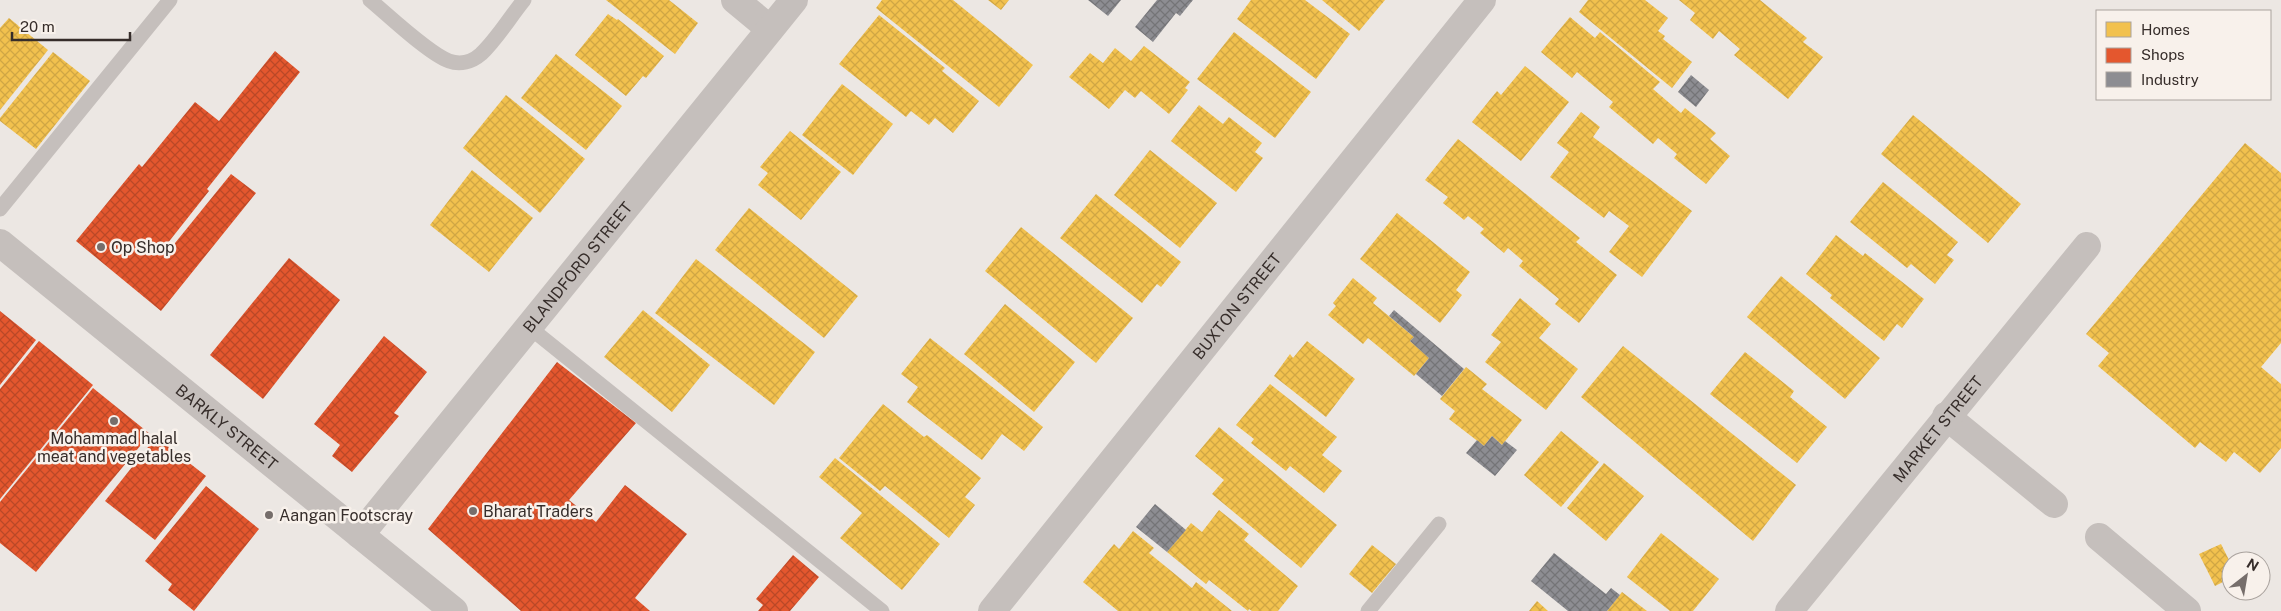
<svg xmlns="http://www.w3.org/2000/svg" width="2281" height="611" font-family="'Public Sans',sans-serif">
	<defs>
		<pattern id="homes-cross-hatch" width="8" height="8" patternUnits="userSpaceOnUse" patternTransform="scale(1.25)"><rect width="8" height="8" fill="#f2c14e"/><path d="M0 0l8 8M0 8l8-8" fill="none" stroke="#d0a644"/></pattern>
		<pattern id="shops-cross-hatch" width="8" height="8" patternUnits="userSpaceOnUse" patternTransform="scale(1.25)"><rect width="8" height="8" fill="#e4572e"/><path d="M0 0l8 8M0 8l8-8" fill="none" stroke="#ba4827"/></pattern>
		<pattern id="industry-cross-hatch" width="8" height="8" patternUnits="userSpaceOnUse" patternTransform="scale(1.25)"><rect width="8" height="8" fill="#8d8d92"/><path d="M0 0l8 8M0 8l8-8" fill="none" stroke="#747477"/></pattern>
	</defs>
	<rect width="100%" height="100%" fill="#ece7e3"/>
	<g fill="url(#homes-cross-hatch)">
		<polygon points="606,0 669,0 698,23 675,54"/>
		<polygon points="882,0 953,0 1033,65 999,107 876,8"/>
		<polygon points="988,0 1009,0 1001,10"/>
		<polygon points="1251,0 1305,0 1350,34 1316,79 1237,19"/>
		<polygon points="1322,0 1385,0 1359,31"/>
		<polygon points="1588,0 1645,0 1668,18 1658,31 1665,36 1663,39 1692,62 1672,88 1579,12"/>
		<polygon points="1679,0 1760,0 1807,38 1803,42 1823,57 1788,99 1734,55 1740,49 1719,31 1713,39 1690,20 1695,13"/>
		<polygon points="608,14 617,20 618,19 664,56 646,78 643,76 626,96 575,55"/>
		<polygon points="879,15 945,68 942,71 979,101 953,133 935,118 929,125 911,111 906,117 839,64"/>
		<polygon points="1570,17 1595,38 1600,32 1660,82 1653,89 1681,113 1685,108 1716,133 1710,139 1730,156 1706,184 1674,158 1677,154 1658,138 1653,144 1609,107 1613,102 1577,72 1572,78 1541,52"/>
		<polygon points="9,18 48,50 0,110 0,28"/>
		<polygon points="1234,32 1311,92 1275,138 1197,79"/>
		<polygon points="1144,46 1190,82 1185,88 1188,90 1169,114 1141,91 1135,98 1125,90 1109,109 1069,77 1090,53 1103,63 1115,48 1131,61"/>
		<polygon points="53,52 90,81 36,149 0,121 0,118"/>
		<polygon points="556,54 622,106 586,150 521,98"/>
		<polygon points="1525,66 1569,102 1521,161 1472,122 1497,91 1501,95"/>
		<polygon points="842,84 893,124 853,175 802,135"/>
		<polygon points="506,95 585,159 540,213 463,148"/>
		<polygon points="1199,105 1223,124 1229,117 1262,143 1255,152 1263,158 1236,192 1171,141"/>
		<polygon points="1581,112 1600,127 1593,137 1692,211 1642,277 1609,252 1629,226 1609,211 1604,218 1550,177 1569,152 1557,143"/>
		<polygon points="1913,115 2021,204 1988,243 1881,154"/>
		<polygon points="790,131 841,172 801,220 758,185 768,173 760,167"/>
		<polygon points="1458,139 1580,238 1576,242 1617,275 1579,323 1555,304 1559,299 1519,266 1523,261 1508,248 1504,253 1480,233 1484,229 1468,216 1464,220 1443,203 1448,197 1425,180"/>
		<polygon points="2245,143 2281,173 2281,343 2261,367 2281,384 2281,448 2260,473 2234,452 2226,462 2200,442 2195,448 2098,366 2109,353 2086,334"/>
		<polygon points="1150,150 1217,203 1180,248 1114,195"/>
		<polygon points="472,170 533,218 489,272 430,225"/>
		<polygon points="1883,182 1958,242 1947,255 1954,260 1935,284 1911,264 1907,268 1850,222"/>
		<polygon points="1096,194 1181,262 1161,287 1157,284 1142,303 1060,238"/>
		<polygon points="749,208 858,296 824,338 715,250"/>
		<polygon points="1397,213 1470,272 1456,290 1462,295 1440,323 1360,259"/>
		<polygon points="1021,227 1133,318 1096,363 985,271"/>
		<polygon points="1836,235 1863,256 1865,253 1924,299 1902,328 1897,324 1884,341 1830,298 1832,295 1806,274"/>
		<polygon points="696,259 815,352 774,405 655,313"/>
		<polygon points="1781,276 1880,358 1845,399 1747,317"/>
		<polygon points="1353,278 1377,298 1373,303 1414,337 1410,341 1429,358 1414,376 1368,338 1363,344 1328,315 1336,306 1333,303"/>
		<polygon points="1520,298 1551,324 1539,338 1578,369 1546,410 1485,362 1501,342 1491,335"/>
		<polygon points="1005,304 1075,362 1034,412 964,354"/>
		<polygon points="643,310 710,365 672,412 604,357"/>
		<polygon points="930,338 1043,427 1024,451 1002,434 982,460 907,402 918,387 901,374"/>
		<polygon points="1307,341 1355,379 1326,417 1274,376 1290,354 1293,358"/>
		<polygon points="1623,346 1796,485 1753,541 1581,397"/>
		<polygon points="1745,352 1794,391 1790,397 1827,427 1797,463 1710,394"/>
		<polygon points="1466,367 1487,384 1482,389 1522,420 1502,445 1492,436 1484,446 1449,419 1455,411 1440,399"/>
		<polygon points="1270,384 1337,437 1322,455 1342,471 1324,493 1290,466 1286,471 1251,443 1254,439 1236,425"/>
		<polygon points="883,404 924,437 927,435 981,478 965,497 975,505 949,538 885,486 880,491 839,458"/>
		<polygon points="1219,427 1337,525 1301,568 1212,494 1224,480 1195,456"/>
		<polygon points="1561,431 1599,462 1561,507 1524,475"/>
		<polygon points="835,458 940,544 902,590 840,538 862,513 819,477"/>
		<polygon points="1604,463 1644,496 1606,541 1567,508"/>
		<polygon points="1219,510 1249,534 1244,540 1298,586 1278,611 1252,611 1249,609 1248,611 1209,580 1206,584 1167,552 1191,523 1202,532"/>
		<polygon points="1133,531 1154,548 1149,553 1192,588 1196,582 1232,611 1118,611 1083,582 1114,544 1119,549"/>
		<polygon points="1661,533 1719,579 1693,611 1670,611 1627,577"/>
		<polygon points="2221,544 2231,564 2231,578 2215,586 2199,554"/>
		<polygon points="1372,545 1396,564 1372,593 1349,574"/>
		<polygon points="1622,592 1647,611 1607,611"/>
		<polygon points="1537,601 1548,611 1529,611"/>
	</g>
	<g fill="url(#shops-cross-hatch)">
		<polygon points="275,51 300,72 207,189 209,191 167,244 171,248 231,174 256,193 161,311 76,241 139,164 142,167 195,102 219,121"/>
		<polygon points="289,258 340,300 263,399 210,355"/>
		<polygon points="0,311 36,340 0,385"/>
		<polygon points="384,336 427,372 394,413 399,416 352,472 332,456 340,445 314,424"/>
		<polygon points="39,341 93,385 0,499 0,389"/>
		<polygon points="557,362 636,423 569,500 596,522 625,485 687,534 635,598 650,611 521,611 428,529"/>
		<polygon points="93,388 150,434 36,572 0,543 0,502"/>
		<polygon points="156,437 206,476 155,540 105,501"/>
		<polygon points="206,486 259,529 194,611 168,590 172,584 145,561"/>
		<polygon points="793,555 819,577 790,611 758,611 763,605 756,599"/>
	</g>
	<g fill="url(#industry-cross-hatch)">
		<polygon points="1088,0 1121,0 1108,16"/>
		<polygon points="1157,0 1193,0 1180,16 1176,13 1153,42 1135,27"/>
		<polygon points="1691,75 1709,90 1696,107 1678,92"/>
		<polygon points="1394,310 1464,369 1442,396 1416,374 1429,358 1410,341 1414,337 1389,316"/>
		<polygon points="1492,436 1502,445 1505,441 1517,450 1495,476 1466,453 1477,440 1484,446"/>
		<polygon points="1155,504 1186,530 1167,552 1136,527"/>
		<polygon points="1554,553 1606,594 1611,588 1620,595 1607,611 1568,611 1531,581"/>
	</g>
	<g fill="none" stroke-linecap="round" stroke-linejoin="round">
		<g stroke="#c5bfbc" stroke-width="15">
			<path d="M370,0C388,15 429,54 449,61C460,65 472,62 481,54C497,39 510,17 524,0"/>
			<polyline points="0,209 170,0"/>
			<polyline points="529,327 882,611"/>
			<polyline points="1368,611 1439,524"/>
		</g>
		<g stroke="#c5bfbc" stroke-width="28">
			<polyline points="735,0 770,29"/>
			<polyline points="1946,416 2054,504"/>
			<path id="s1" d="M360,535L794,0"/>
			<polyline points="2099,537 2187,611"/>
			<path id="s2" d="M992,611L1482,0"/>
			<path id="s3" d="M1789,611L2087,246"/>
		</g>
		<path stroke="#c5bfbc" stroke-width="28" id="s4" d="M0,243L454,611"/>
	</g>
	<g fill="#766e6b" stroke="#f8f1eb" stroke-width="2">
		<circle cx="101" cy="247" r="5"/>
		<circle cx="114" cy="421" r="5"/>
		<circle cx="473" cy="511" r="5"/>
		<circle cx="269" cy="515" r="5"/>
	</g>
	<g text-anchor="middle" stroke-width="5" stroke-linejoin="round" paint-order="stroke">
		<g font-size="16" fill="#362d2a" stroke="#f8f1eb" text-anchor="start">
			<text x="111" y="253">Op Shop</text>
			<text x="114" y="444" text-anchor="middle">Mohammad halal<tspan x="114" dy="18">meat and vegetables</tspan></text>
			<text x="483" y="517">Bharat Traders</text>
			<text x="279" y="521">Aangan Footscray</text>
		</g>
		<g font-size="16" fill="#362d2a" stroke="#f8f1eb">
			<text dy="6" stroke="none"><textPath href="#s1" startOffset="345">BLANDFORD STREET</textPath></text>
			<text dy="6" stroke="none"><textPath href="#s2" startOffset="391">BUXTON STREET</textPath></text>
			<text dy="6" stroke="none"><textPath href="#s4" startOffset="292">BARKLY STREET</textPath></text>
			<text dy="6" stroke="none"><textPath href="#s3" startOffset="235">MARKET STREET</textPath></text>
		</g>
	</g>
	<rect x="2096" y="10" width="175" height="90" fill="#f8f1eb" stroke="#aaa39e"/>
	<rect x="2106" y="22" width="25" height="15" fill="#f2c14e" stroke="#aaa39e"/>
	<text x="2141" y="35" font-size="15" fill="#362d2a">Homes</text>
	<rect x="2106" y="48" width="25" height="15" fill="#e4572e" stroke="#aaa39e"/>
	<text x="2141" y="60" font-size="15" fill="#362d2a">Shops</text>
	<rect x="2106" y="72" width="25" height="15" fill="#8d8d92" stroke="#aaa39e"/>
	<text x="2141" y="85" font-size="15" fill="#362d2a">Industry</text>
	<g transform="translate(2246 576) rotate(31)"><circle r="24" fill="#f8f1eb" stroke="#aaa39e"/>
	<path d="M0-4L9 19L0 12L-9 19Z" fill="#766e6b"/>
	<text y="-8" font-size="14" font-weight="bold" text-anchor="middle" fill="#362d2a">N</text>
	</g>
	<path d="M12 32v8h118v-8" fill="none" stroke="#362d2a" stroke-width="2.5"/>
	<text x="20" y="32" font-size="15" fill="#362d2a" stroke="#f8f1eb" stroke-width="4" paint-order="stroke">20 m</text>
</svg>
